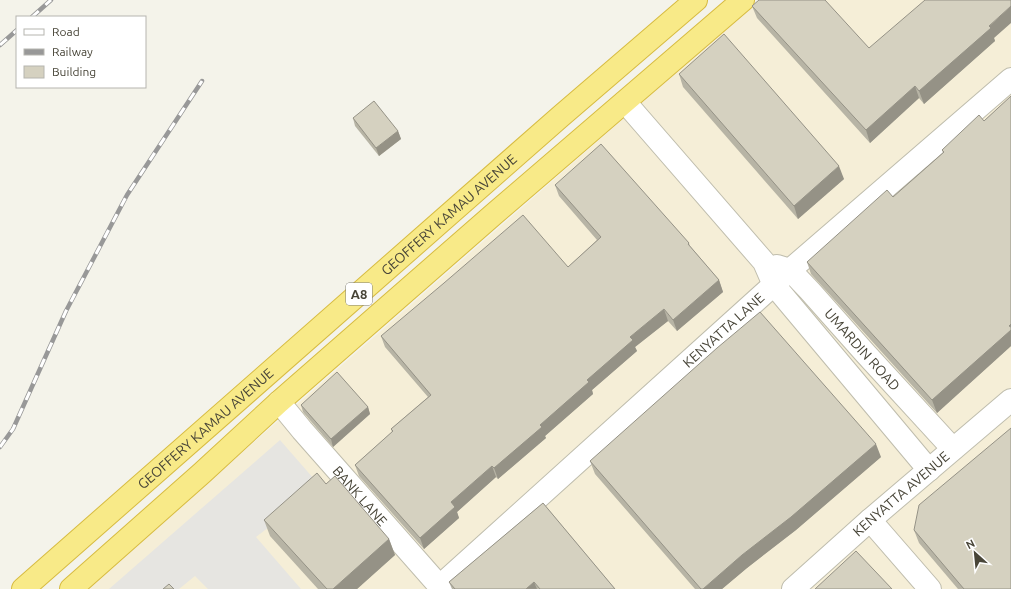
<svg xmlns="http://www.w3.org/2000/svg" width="1011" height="589" font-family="Ubuntu,sans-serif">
	<rect width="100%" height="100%" fill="#f4f3ea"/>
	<polygon fill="#f5eed7" points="759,0 1011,0 1011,589 86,589"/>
	<polygon fill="#e6e5e1" points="280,440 321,487 256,537 301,589 208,589 195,576 179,589 109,589"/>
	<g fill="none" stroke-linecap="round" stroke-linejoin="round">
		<defs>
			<g id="minor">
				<polyline points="625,102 764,262 774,285 929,470"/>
				<path id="s1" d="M777,266L790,270L810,291L865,353L953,449"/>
				<path id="s2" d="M279,402L302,430L442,589"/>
				<polyline points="870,520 930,589"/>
				<path id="s3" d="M440,586L790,270L1011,79"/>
			</g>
			<g id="tertiary">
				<path id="s4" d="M793,589L870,520L1011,400"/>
			</g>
			<g id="trunk">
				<path id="s5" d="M23,589L561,116L696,0"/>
				<polyline points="71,589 202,473 279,402 494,214 743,0"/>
			</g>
		</defs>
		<use href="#minor" stroke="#bfbdad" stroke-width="24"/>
		<use href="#tertiary" stroke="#bfbdad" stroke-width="24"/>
		<use href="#trunk" stroke="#d7bb41" stroke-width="24"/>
		<use href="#minor" stroke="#fff" stroke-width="22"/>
		<use href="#tertiary" stroke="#fff" stroke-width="22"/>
		<use href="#trunk" stroke="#f8ea88" stroke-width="22"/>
		<defs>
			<g id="rail">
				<polyline points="32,17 51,0"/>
				<polyline points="0,45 17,30"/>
				<polyline points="0,447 13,429 66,311 127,195 202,81"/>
			</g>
		</defs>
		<use href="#rail" stroke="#989898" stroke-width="4.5"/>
		<use href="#rail" stroke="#fff" stroke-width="3" stroke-dasharray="9" stroke-linecap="butt"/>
	</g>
	<g fill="#b7b4a5">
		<polygon points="752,6 869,48 994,38 995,41 924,104 919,98 870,143 757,18"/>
		<polygon points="679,74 844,179 798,219 683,87"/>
		<polygon points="1011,96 1011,346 937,413 811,274 807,262 893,197 943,153 942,150 984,121"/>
		<polygon points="353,118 398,131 401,139 379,156 355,126"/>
		<polygon points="555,185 689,243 690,246 719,280 723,292 677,331 668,321 635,347 637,351 592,390 593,394 545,436 546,438 498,479 496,477 457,512 459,518 424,549 359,476 355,465 392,432 391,429 428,397 385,347 381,336 568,267 597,240 559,196"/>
		<polygon points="301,405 368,407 370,414 333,447 303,412"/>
		<polygon points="881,457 796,530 747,568 722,589 695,589 595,474 590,461"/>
		<polygon points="543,503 615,589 452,589 449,582"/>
		<polygon points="264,520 389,539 395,555 357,589 318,589 270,536"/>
		<polygon points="914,530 1011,589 958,589 919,543"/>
	</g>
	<g fill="#959286">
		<polygon points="1011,6 1011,23 994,38 995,41 924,104 919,91"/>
		<polygon points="915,86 919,98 870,143 866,130"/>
		<polygon points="398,131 401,139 379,156 376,148"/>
		<polygon points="839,166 844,179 798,219 794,206"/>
		<polygon points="719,280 723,292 677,331 673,320"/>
		<polygon points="664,309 668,321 635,347 637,351 592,390 593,394 545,436 546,438 498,479 494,468 540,425 630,337"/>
		<polygon points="1011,324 1011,346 937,413 932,400"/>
		<polygon points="368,407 370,414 333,447 331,439"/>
		<polygon points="876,444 881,457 796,530 747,568 722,589 703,589 742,555"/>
		<polygon points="492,466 496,477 457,512 459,518 424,549 420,538 451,502"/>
		<polygon points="389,539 395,555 357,589 333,589"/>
		<polygon points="534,582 537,589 526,589"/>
	</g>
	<g fill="#d5d1c0" stroke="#959286">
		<polygon points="759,0 825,0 869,48 925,0 1011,0 1011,6 989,26 991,28 919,91 915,86 866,130 752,6"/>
		<polygon points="724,34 839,166 794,206 679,74"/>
		<polygon points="1011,96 1011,324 1009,326 1011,327 1011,330 932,400 807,262 887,190 893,197 944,152 942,150 979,115 984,121"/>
		<polygon points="374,101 398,131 376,148 353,118"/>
		<polygon points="601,144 689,243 688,244 719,280 673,320 664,309 630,337 633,340 587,380 589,382 540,425 542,427 494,468 492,466 451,502 455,507 420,538 355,465 393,431 391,429 431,395 381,336 444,283 523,215 568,267 601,237 555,185"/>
		<polygon points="760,312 876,444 791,517 742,555 703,589 701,589 590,461 717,348"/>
		<polygon points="337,372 368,407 331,439 301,405"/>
		<polygon points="1011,428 1011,589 964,589 914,530 919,505"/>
		<polygon points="317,473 326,484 335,476 389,539 333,589 327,589 264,520"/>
		<polygon points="543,503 615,589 540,589 534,582 526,589 455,589 449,582"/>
		<polygon points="856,551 892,589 815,589"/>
		<polygon points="169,584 174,589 163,589"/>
	</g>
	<g text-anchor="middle" stroke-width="3" stroke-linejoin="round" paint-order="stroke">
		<rect fill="#fff" stroke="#7f7d74" stroke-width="1" x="346" y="283" width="26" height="22" rx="3"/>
		<g font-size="13" font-weight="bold" fill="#484538">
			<text x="359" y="299">A8</text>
		</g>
		<g font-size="14" fill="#484538" stroke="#fff">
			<text dy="5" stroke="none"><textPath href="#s5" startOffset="567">GEOFFERY KAMAU AVENUE</textPath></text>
			<text dy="5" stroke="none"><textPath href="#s3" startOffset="382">KENYATTA LANE</textPath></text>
			<text dy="5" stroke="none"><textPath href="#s1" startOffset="121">UMARDIN ROAD</textPath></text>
			<text dy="5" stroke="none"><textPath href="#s5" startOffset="243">GEOFFERY KAMAU AVENUE</textPath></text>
			<text dy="5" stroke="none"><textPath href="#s4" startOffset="144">KENYATTA AVENUE</textPath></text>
			<text dy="5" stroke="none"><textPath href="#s2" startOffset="124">BANK LANE</textPath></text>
		</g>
	</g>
	<rect x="16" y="16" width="130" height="72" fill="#ffffff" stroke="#b6b5af"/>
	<rect x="24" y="29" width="20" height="6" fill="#ffffff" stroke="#b6b5af"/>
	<text x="52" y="36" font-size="12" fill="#484538">Road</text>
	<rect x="24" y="49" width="20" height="6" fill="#989898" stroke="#b6b5af"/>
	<text x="52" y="56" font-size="12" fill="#484538">Railway</text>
	<rect x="24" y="66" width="20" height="12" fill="#d5d1c0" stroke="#b6b5af"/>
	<text x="52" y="76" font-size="12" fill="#484538">Building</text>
	<g transform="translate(975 553) rotate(333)" stroke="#ffffff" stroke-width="3" paint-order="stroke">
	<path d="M0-3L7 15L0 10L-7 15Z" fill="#484538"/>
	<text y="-6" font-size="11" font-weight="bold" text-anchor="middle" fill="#484538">N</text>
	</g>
</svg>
